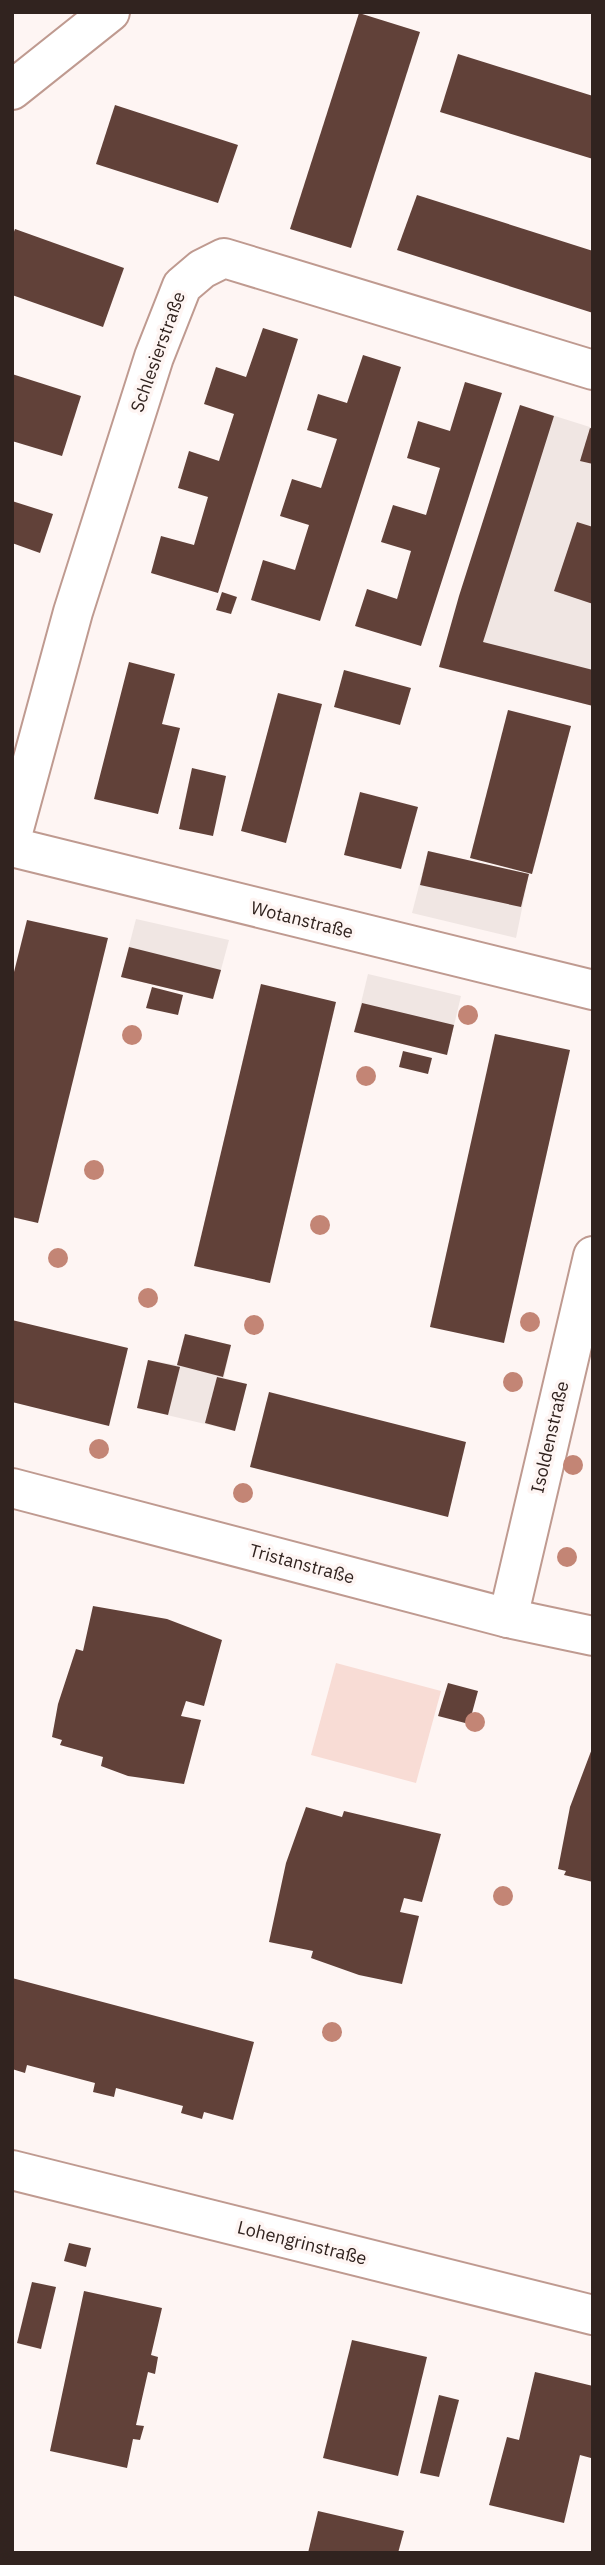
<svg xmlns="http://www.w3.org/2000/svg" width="605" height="2565" font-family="'IBM Plex Sans',sans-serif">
	<rect width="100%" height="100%" fill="#fef5f3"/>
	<g fill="#f0e6e3">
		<polygon points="520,405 593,428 593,706 439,667"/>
		<polygon points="428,851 529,874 516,938 412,913"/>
		<polygon points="136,919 229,940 213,999 121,977"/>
		<polygon points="368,974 461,996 447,1055 354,1032"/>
		<polygon points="185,1334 231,1345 224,1378 247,1384 235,1431 137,1408 148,1360 177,1365"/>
	</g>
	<polygon fill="#f8dcd5" points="336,1663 441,1691 416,1783 311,1755"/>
	<g fill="#614139">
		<polygon points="359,13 420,32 351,248 290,229"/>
		<polygon points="458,54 593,96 593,159 440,112"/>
		<polygon points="115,105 238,145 218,203 96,164"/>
		<polygon points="417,195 593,251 593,313 397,250"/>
		<polygon points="15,229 124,268 103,327 12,295 12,237"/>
		<polygon points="263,328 298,339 218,593 151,573 161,536 194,545 208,497 178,488 189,451 219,461 234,414 204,404 216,367 246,377"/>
		<polygon points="363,355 401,367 320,621 251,600 263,560 295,570 309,525 280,516 292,479 321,488 337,439 307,430 318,394 347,403"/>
		<polygon points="12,374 81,396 62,456 12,441"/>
		<polygon points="465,382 502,393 421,646 355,626 367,589 397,599 411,551 381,542 393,505 426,515 440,468 407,458 418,421 450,431"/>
		<polygon points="520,405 554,416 483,642 593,670 593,706 439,667 459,596"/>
		<polygon points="590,428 593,429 593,464 580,461"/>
		<polygon points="12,501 53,514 40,553 12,543"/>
		<polygon points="577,522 593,527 593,604 554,591"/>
		<polygon points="222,592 237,597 231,614 216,610"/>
		<polygon points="129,662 175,674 162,724 180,728 158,814 94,799"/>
		<polygon points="344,670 411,688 400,725 334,707"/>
		<polygon points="278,693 322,704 286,843 241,831"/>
		<polygon points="508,710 571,726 532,874 470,858"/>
		<polygon points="192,768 226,776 213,836 179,829"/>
		<polygon points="360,792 418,807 401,869 344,855"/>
		<polygon points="428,851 529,874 521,907 420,885"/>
		<polygon points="27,920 108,938 38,1223 12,1217 12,980"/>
		<polygon points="129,947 221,970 213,999 121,977"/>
		<polygon points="261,984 336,1002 270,1283 194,1266"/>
		<polygon points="152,987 183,995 178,1015 146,1008"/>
		<polygon points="362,1003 454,1025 447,1055 354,1032"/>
		<polygon points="495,1034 570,1050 504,1343 430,1327"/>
		<polygon points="403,1051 432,1058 428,1074 399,1067"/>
		<polygon points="12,1320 128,1348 109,1426 12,1402"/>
		<polygon points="185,1334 231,1345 223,1377 177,1365"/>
		<polygon points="148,1360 180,1367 168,1415 137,1408"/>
		<polygon points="217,1377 247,1384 235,1431 205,1423"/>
		<polygon points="269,1392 466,1442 448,1517 250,1467"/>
		<polygon points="93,1606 167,1619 222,1640 204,1706 186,1701 181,1716 201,1720 184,1784 128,1776 101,1766 103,1757 60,1745 62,1740 52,1737 58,1704 76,1649 83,1651"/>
		<polygon points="448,1683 478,1691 469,1724 438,1716"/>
		<polygon points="593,1746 593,1882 564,1875 566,1871 558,1869 570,1807"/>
		<polygon points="306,1807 342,1817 344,1811 441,1834 422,1902 404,1898 400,1912 419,1916 402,1984 359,1975 311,1958 313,1951 269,1942 286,1863"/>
		<polygon points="12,1978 254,2042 233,2120 204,2112 202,2119 181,2113 183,2106 116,2088 114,2097 93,2092 95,2083 27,2065 25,2073 12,2069"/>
		<polygon points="69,2243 91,2248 86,2267 64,2261"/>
		<polygon points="32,2282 56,2287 41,2349 17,2343"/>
		<polygon points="84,2291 162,2308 151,2355 158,2357 155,2374 148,2372 136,2425 144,2426 140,2440 133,2439 127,2468 50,2451"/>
		<polygon points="352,2340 427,2357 398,2476 323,2458"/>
		<polygon points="535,2372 593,2386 593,2451 591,2458 580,2455 564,2523 489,2505 507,2437 519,2440"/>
		<polygon points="439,2395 459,2400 439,2477 420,2473"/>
		<polygon points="318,2511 404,2531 398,2553 308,2553"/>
	</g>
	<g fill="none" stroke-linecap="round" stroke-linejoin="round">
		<defs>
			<g id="street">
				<polyline points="12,836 73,612 154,357 182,286 202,269 224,258 593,370"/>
				<polyline points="12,847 593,990"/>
				<polyline points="12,1488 508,1618 593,1636"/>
				<polyline points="508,1618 593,1256"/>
				<polyline points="12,2170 593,2315"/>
			</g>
			<polyline id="secondary" points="12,90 110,12"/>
		</defs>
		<use href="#street" stroke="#bf9a90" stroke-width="42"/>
		<use href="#secondary" stroke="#bf9a90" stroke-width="42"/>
		<use href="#street" stroke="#fff" stroke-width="38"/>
		<use href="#secondary" stroke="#fff" stroke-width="38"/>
	</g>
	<g fill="#c38575">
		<circle cx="468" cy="1015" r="10"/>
		<circle cx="132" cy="1035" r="10"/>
		<circle cx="366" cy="1076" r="10"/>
		<circle cx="94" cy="1170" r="10"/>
		<circle cx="320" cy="1225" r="10"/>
		<circle cx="58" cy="1258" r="10"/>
		<circle cx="148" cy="1298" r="10"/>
		<circle cx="530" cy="1322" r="10"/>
		<circle cx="254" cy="1325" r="10"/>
		<circle cx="513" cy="1382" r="10"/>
		<circle cx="99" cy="1449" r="10"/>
		<circle cx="573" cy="1465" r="10"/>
		<circle cx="243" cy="1493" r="10"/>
		<circle cx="567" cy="1557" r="10"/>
		<circle cx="475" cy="1722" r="10"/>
		<circle cx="503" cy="1896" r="10"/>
		<circle cx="332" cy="2032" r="10"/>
	</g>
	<g text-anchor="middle" stroke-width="7" stroke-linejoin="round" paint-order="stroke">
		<g font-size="18" fill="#31231f" stroke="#fef5f3">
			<text transform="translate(158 352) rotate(-70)" y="6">Schlesierstraße</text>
			<text transform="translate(302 920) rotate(14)" y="6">Wotanstraße</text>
			<text transform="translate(550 1437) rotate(-77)" y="6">Isoldenstraße</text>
			<text transform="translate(302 1564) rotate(15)" y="6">Tristanstraße</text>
			<text transform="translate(302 2243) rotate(14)" y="6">Lohengrinstraße</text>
		</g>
	</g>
	<rect width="605" height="2565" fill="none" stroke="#31231f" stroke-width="28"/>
</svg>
